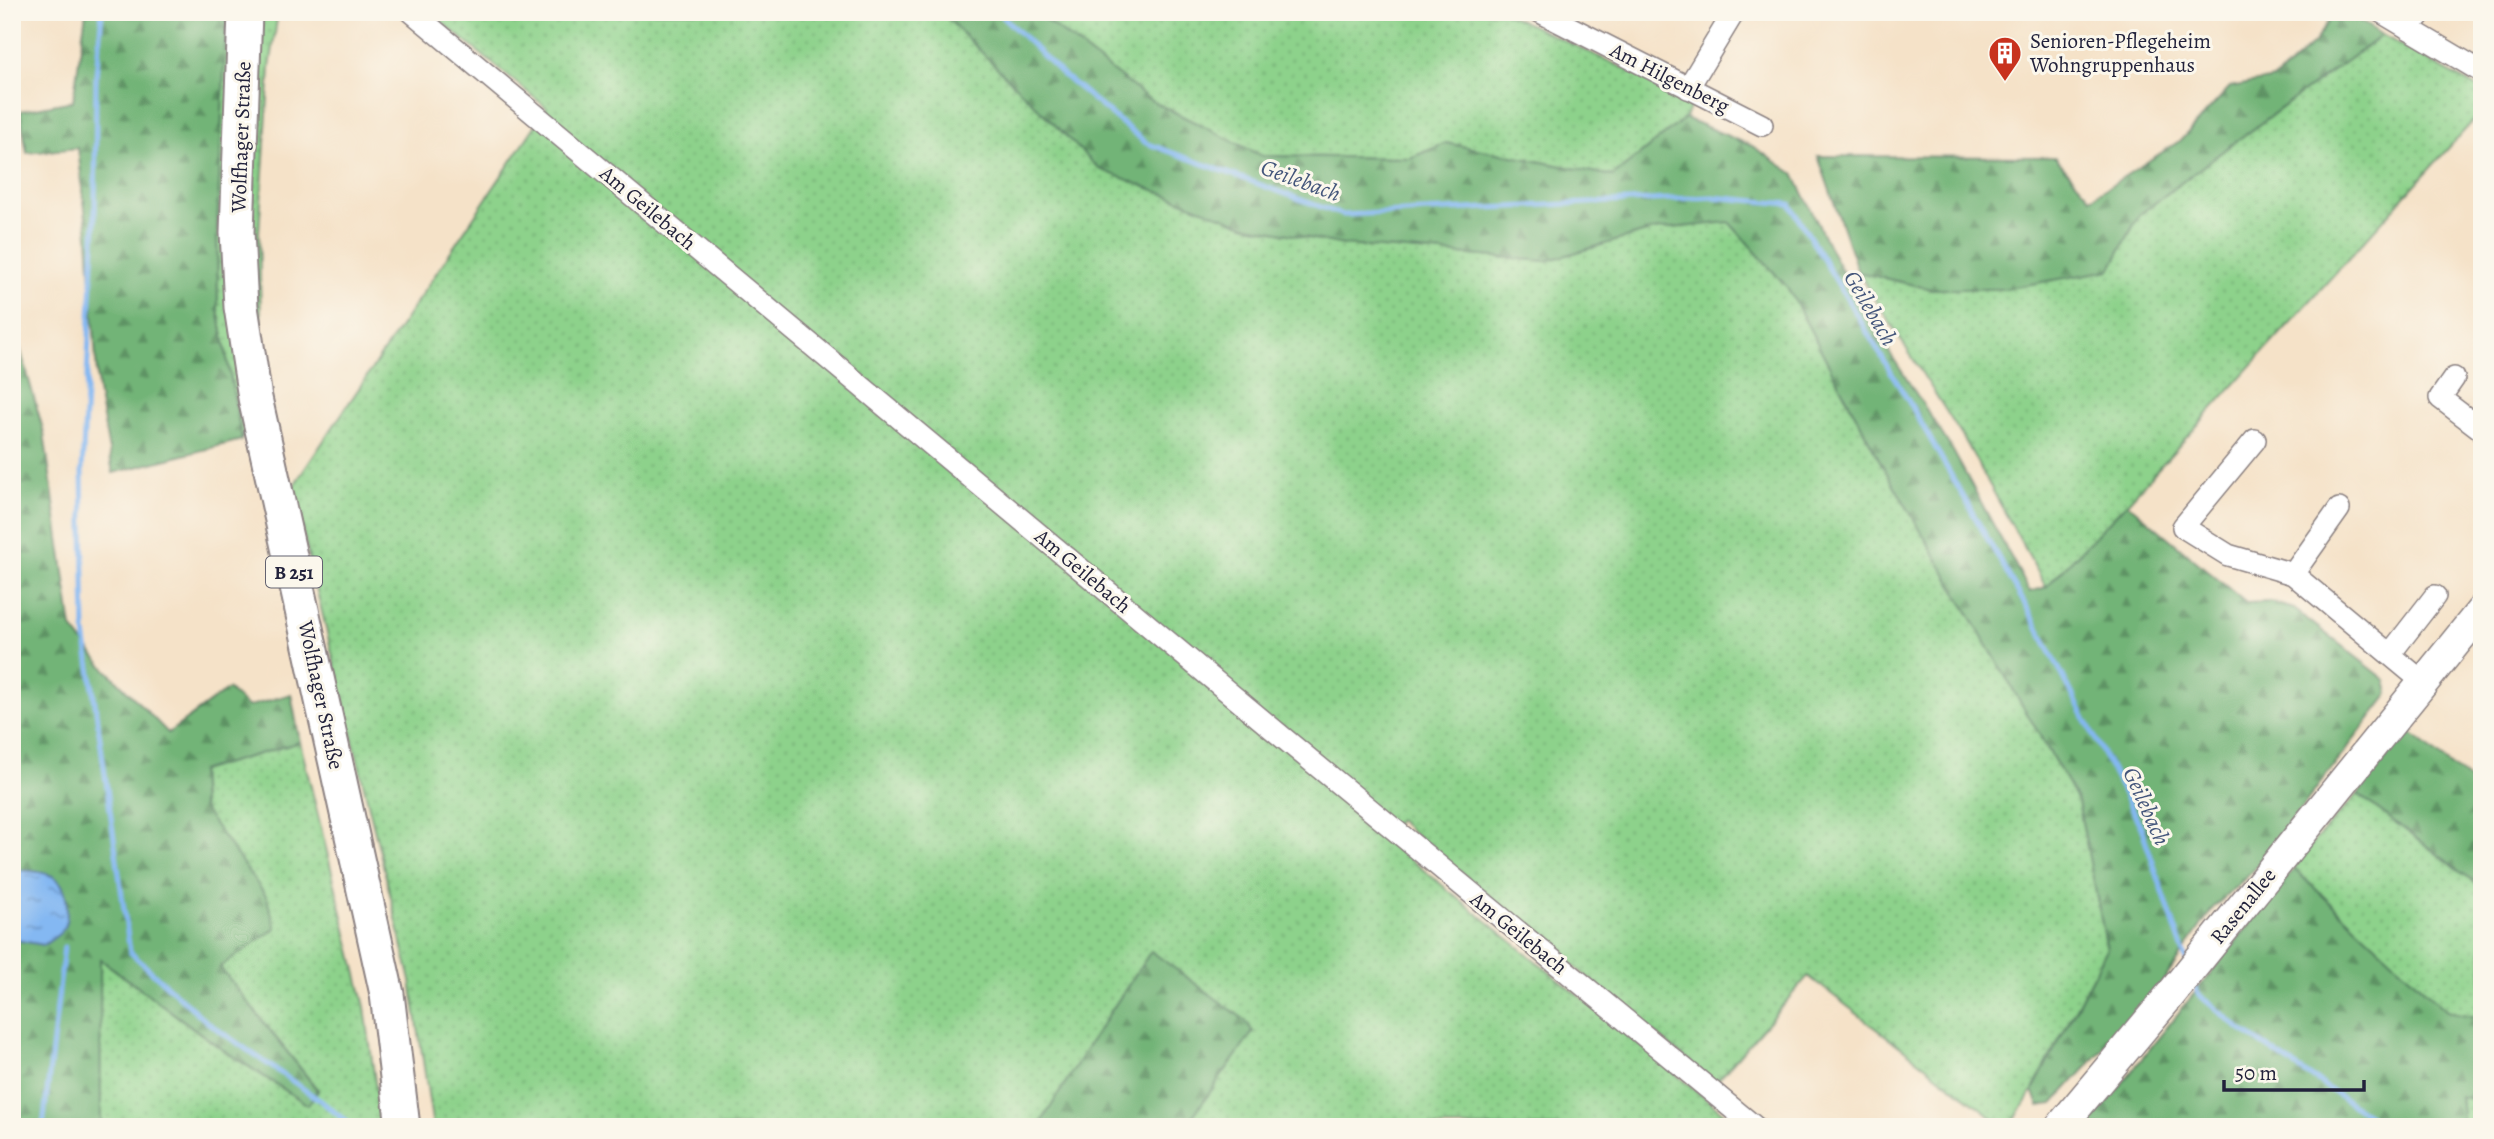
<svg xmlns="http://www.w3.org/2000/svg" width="2494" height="1139" font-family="Alegreya,serif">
	<defs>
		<pattern id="green-dots" width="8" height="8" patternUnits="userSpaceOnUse" patternTransform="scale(1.75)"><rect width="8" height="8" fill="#8dd28b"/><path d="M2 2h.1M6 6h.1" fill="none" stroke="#79b479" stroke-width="1.8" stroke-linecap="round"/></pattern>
		<pattern id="forest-firs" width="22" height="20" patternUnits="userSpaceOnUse" patternTransform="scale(1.75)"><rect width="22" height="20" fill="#72b477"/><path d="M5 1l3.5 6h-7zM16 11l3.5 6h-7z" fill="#5d9263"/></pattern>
		<pattern id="water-ripples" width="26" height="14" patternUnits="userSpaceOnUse" patternTransform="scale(1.75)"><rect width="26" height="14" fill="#84b8f2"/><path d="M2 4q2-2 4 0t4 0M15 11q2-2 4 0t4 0" fill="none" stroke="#6c95c5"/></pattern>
	</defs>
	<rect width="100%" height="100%" fill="#fbf7ec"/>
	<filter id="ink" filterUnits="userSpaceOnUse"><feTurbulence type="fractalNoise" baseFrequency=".0143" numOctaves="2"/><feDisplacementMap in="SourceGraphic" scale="14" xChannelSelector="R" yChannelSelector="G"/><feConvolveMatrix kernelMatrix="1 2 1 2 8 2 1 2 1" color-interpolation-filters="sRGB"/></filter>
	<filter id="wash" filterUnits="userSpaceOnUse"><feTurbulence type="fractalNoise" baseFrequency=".00686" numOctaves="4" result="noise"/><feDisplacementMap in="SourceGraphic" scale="28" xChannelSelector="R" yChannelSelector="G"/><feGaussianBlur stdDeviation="1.57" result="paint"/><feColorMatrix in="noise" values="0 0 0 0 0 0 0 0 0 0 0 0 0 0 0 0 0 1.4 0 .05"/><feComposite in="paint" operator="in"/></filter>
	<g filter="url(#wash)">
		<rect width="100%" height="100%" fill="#f5e2c8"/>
		<g fill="url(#green-dots)" stroke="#587a63" stroke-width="2">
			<polygon points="225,12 233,12 247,428 242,440 218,309 217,230"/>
			<polygon points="256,12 278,12 270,68 259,232 261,325 258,326 248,231"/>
			<polygon points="446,12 941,12 1244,225 1344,245 1546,261 1653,230 1729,222 1788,288 1879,459 2078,801 2107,949 2033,1090 2010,1127 2005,1127 1808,976 1715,1083 1398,820 1384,838 1741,1127 1185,1127 1253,1032 1151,952 1091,1041 1042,1122 1048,1127 433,1127 411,981 292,488 547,108 439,20"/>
			<polygon points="1035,12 1503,12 1692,100 1685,118 1613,176 1446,143 1410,158 1262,156 1150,100"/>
			<polygon points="2382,35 2482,90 2482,111 2127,503 2046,587 1967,444 1858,272 1931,289 2110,270 2139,215 2232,144"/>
			<polygon points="300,742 365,1007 381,1127 101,1127 99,958 221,1049 308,1105 318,1090 219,967 203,813 200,771"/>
			<polygon points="2358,794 2482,888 2482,1018 2447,1012 2294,869 2318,837"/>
			<polygon points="2460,1096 2482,1102 2482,1127 2463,1127"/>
		</g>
		<g fill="url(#forest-firs)" stroke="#4a6b59" stroke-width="2">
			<polygon points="86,12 225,12 226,21 217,230 218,309 242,440 113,473 98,391 88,236 78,148 27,153 20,111 73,101"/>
			<polygon points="941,12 1035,12 1150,100 1262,156 1410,158 1446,143 1613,176 1685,118 1752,146 1794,174 1830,249 1870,322 1953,451 2030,592 2046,587 2127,503 2246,603 2271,602 2294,609 2386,680 2389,694 2252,872 2213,908 2161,985 2053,1104 2039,1106 2033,1090 2107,949 2078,801 1879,459 1788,288 1729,222 1653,230 1546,261 1344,245 1244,225 1099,169"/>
			<polygon points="2334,12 2346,12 2382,35 2232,144 2139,215 2110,270 2003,289 1931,289 1858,272 1818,156 2055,157 2091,198 2181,140 2230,87 2274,79 2314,43"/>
			<polygon points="12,320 44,433 72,628 100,663 168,733 228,689 247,707 291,694 300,742 200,771 202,807 266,896 276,928 220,967 318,1091 308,1105 222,1049 100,959 101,1127 12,1127"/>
			<polygon points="2407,730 2482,791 2482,888 2358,794"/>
			<polygon points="2294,869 2447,1011 2482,1018 2482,1102 2460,1096 2463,1127 2087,1127"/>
			<polygon points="1151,951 1245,1020 1253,1032 1185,1127 1048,1127 1041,1123 1091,1041"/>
		</g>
		<path fill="url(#water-ripples)" stroke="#536d96" stroke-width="2" d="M18,870C49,872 67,874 67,909C67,915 66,926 62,931C58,936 49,941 44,945L15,940L12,937V877Z"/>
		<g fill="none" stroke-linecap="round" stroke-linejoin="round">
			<g stroke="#84b8f2" stroke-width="5">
				<polyline points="102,12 96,75 95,222 82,470 85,632 130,952 207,1022 321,1101 353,1127"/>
				<polyline points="998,12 1063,75 1146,143 1343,215 1713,197 1790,204 1912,407 2034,620 2141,827 2186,960"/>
				<polyline points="2194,983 2198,994 2240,1029 2378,1122 2380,1127"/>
				<polyline points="43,1127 64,947"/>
			</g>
		</g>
	</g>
	<g filter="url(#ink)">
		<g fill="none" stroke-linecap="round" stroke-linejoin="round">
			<defs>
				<g id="street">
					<polyline points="412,12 1281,736 1755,1127"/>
					<polyline points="1540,12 1762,125"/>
					<polyline points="2381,12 2482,72"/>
					<polyline points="2408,28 2422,12"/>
					<polyline points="1688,88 1734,12"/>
					<polyline points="2454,378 2440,398 2482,430"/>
					<polyline points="2255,440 2183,527 2228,555 2293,574 2423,682"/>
					<polyline points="2293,574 2339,509"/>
					<polyline points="2390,654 2435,596"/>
				</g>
				<polyline id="secondary" points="2060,1127 2172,993 2482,610"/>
				<polyline id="primary" points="245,12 237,232 241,307 255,398 387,994 403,1127"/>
			</defs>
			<use href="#street" stroke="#8c8282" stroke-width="24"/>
			<use href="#secondary" stroke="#8c8282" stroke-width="33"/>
			<use href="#primary" stroke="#8c8282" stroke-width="37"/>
			<use href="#street" stroke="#fff" stroke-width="21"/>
			<use href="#secondary" stroke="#fff" stroke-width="30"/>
			<use href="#primary" stroke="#fff" stroke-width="33"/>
		</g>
	</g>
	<defs>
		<symbol id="building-pin" viewBox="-11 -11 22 30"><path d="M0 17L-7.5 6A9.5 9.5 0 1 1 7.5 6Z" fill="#c8321e" stroke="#fbf7ec"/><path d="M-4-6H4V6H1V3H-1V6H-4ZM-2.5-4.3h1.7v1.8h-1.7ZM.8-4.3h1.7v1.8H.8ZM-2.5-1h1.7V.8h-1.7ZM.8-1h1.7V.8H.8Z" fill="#fff"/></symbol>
	</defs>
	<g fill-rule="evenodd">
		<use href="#building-pin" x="1986" y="34" width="38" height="52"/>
	</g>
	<g text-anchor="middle" stroke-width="6" stroke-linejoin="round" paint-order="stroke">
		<rect fill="#fbf7ec" stroke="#636270" stroke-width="2" x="266" y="556.5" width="56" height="31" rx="5"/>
		<g font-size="19" font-weight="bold" fill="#22223b">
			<text x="294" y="579">B 251</text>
		</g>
		<g font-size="21" fill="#22223b" stroke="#fbf7ec" text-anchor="start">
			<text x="2030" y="48">Senioren-Pflegeheim<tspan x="2030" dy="24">Wohngruppenhaus</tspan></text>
		</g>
		<g font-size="21" fill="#22223b" stroke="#fbf7ec">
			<text transform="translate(1670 78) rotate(27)" y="7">Am Hilgenberg</text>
			<text transform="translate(241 137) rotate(-88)" y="7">Wolfhager Straße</text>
			<text transform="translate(648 208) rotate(40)" y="7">Am Geilebach</text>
			<text transform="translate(1083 571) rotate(40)" y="7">Am Geilebach</text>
			<text transform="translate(321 695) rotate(78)" y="7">Wolfhager Straße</text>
			<text transform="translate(2243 906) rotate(-51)" y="7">Rasenallee</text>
			<text transform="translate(1519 933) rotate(39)" y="7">Am Geilebach</text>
		</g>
		<g font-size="23" font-style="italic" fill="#44567b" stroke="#fbf7ec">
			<text transform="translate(1301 180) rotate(20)" y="8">Geilebach</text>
			<text transform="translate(1871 308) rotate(60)" y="8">Geilebach</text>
			<text transform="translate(2147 806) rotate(66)" y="8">Geilebach</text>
		</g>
	</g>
	<rect width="2494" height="1139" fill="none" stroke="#fbf7ec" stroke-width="42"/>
	<path d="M2224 1080v10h140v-10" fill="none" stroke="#22223b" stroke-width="3.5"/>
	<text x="2235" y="1080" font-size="21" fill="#22223b" stroke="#fbf7ec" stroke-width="5" paint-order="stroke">50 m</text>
</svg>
